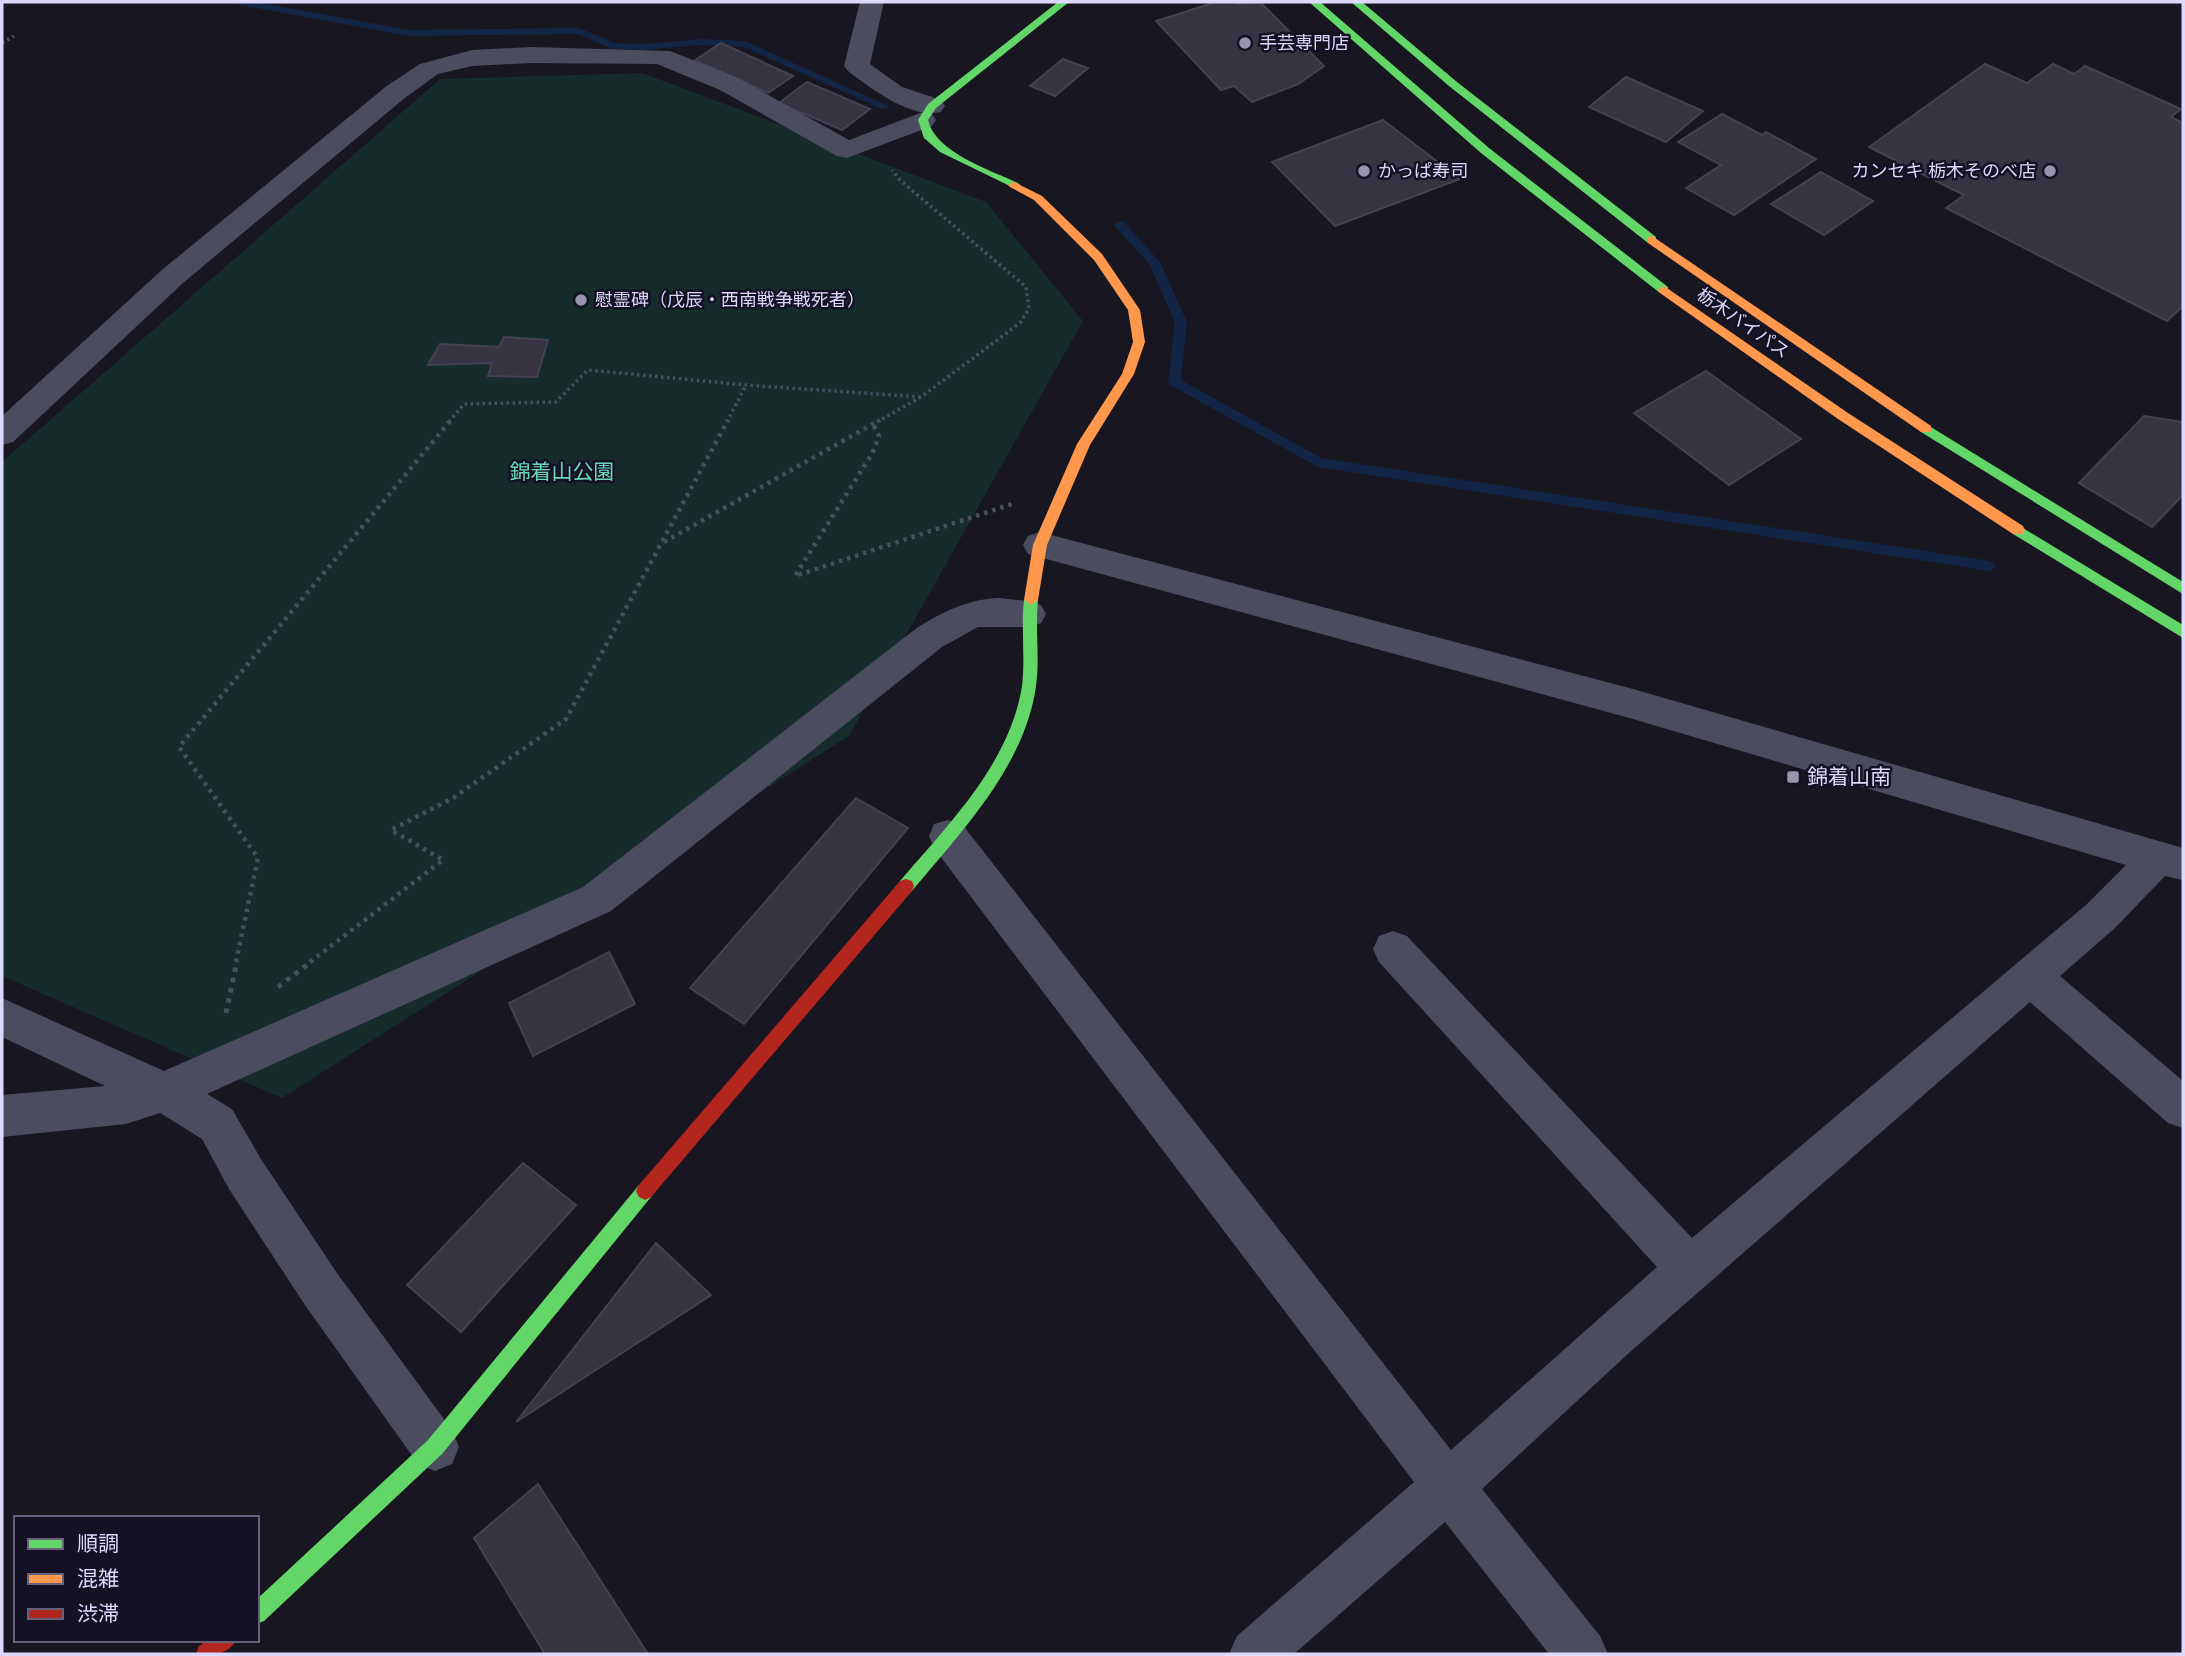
<svg xmlns="http://www.w3.org/2000/svg" width="2185" height="1656" font-family="'Golos Text','Noto Sans JP',sans-serif">
	<rect width="100%" height="100%" fill="#181620"/>
	<polygon fill="#152c2b" points="642,73 986,202 1083,321 849,736 282,1098 2,976 2,462 440,79"/>
	<g fill="none" stroke-linecap="round" stroke-linejoin="round">
		<g fill="#132544" fill-rule="evenodd">
			<polygon points="235,2 255,2 409,30 579,28 615,43 642,44 701,39 745,41 891,107 882,109 743,47 701,45 642,50 613,49 577,34 409,36 240,5"/>
			<polygon points="1120,221 1124,222 1160,262 1187,322 1181,380 1321,458 1990,561 1997,566 1990,571 1318,467 1170,385 1168,382 1175,322 1149,264 1114,225"/>
		</g>
	</g>
	<g fill="#363442" stroke="#454153" stroke-width="2">
		<polygon points="1216,2 1234,2 1238,4 1260,2 1324,66 1298,84 1252,102 1234,86 1221,90 1156,21"/>
		<polygon points="721,43 793,76 768,93 695,60"/>
		<polygon points="1063,59 1088,68 1055,96 1030,86"/>
		<polygon points="1985,64 2027,83 2053,64 2074,74 2085,66 2181,109 2171,117 2183,123 2183,306 2167,321 1946,208 1964,195 1869,147"/>
		<polygon points="1626,77 1703,111 1666,142 1589,107"/>
		<polygon points="807,82 870,109 842,130 779,103"/>
		<polygon points="1722,114 1762,135 1766,132 1816,159 1734,215 1686,188 1721,165 1678,142"/>
		<polygon points="1383,120 1460,179 1335,226 1272,162"/>
		<polygon points="1821,172 1873,201 1824,235 1771,204"/>
		<polygon points="504,337 548,340 537,377 488,376 492,363 428,365 440,344 499,347"/>
		<polygon points="1706,371 1801,439 1729,485 1634,413"/>
		<polygon points="2144,416 2183,422 2183,495 2152,527 2079,483"/>
		<polygon points="856,798 908,828 744,1024 690,988"/>
		<polygon points="609,952 635,1004 533,1056 509,1003"/>
		<polygon points="523,1163 576,1205 461,1332 407,1285"/>
		<polygon points="656,1243 711,1295 516,1422"/>
		<polygon points="538,1484 648,1654 545,1654 474,1538"/>
	</g>
	<g fill="none" stroke-linecap="round" stroke-linejoin="round">
		<g stroke="#47525e" stroke-width="3.5" stroke-dasharray="2.5 3.5" stroke-linecap="butt">
			<polyline points="2,43 14,36"/>
			<polyline points="449,422 464,404 556,402 588,370 746,385 921,397"/>
			<polyline points="727,422 746,385"/>
			<polyline points="877,422 921,397 1020,323 1029,309 1026,287 901,181 892,170"/>
		</g>
		<g stroke="#47525e" stroke-width="4.5" stroke-dasharray="3.5 5" stroke-linecap="butt">
			<polyline points="874,426 879,436 873,452 795,576 1012,504"/>
			<polyline points="664,542 880,420"/>
			<polyline points="236,962 258,858 179,747 451,420"/>
			<polyline points="310,962 443,860 391,830 453,798 566,719 728,420"/>
		</g>
		<g stroke="#47525e" stroke-width="5" stroke-dasharray="4.5 6" stroke-linecap="butt">
			<polyline points="278,987 312,961"/>
			<polyline points="226,1013 237,961"/>
		</g>
		<g fill="#4c4c60" fill-rule="evenodd">
			<path d="M860,2H884L870,64L902,87L941,100L945,106L941,112C910,119 872,89 848,71L844,66Z"/>
			<polygon points="531,47 670,51 738,78 849,140 923,112 932,114 936,120 932,126 847,158 837,156 720,90 657,64 531,63 472,66 438,74 406,97 183,283 13,442 2,445 2,416 163,269 388,85 420,64 472,50"/>
			<polygon points="1040,532 1633,689 2183,848 2183,880 2165,876 2115,928 2060,976 2183,1081 2183,1128 2168,1123 2030,1002 1630,1352 1482,1489 1600,1636 1608,1654 1549,1654 1445,1522 1294,1654 1229,1654 1237,1636 1414,1482 934,848 929,836 934,824 948,820 962,824 1451,1450 1657,1267 1379,962 1373,949 1379,936 1393,931 1407,936 1692,1238 2087,904 2126,865 1633,719 1028,554 1023,545 1028,536"/>
			<path d="M999,598L1029,601L1041,605L1046,614L1041,623L1029,627H978L942,647L611,911L207,1094L232,1109L261,1159L337,1273L452,1430L459,1447L452,1464L435,1471L418,1464L305,1305L229,1189L202,1139L160,1113L126,1124L2,1137V1095L105,1086L2,1037V998L164,1071L583,887L918,627C943,612 968,599 999,598Z"/>
		</g>
		<g fill="#63d668" fill-rule="evenodd">
			<path d="M1058,2H1069L936,108L928,120C935,152 990,170 1018,183L1020,185L1014,188L940,152L924,138L918,120L928,104Z"/>
			<polygon points="1309,2 1320,2 1489,148 1668,287 1668,293 1660,293 1481,153"/>
			<polygon points="1351,2 1362,2 1457,82 1656,237 1656,243 1648,243 1449,86"/>
			<polygon points="1926,424 2183,582 2183,594 1921,432 1919,429"/>
			<polygon points="2018,525 2183,625 2183,638 2013,534 2011,530"/>
			<path d="M1031,595L1038,600C1035,629 1040,658 1036,686C1025,766 961,832 912,891L906,893L900,891L898,886L900,881C948,825 1010,763 1022,686C1025,662 1022,636 1023,611L1024,600Z"/>
			<polygon points="645,1182 651,1185 654,1191 651,1197 442,1454 264,1621 257,1624 257,1599 428,1440 639,1185"/>
		</g>
		<g fill="#ff974d" fill-rule="evenodd">
			<polygon points="1014,182 1042,196 1102,254 1140,310 1145,342 1134,374 1090,445 1047,545 1038,600 1031,605 1024,600 1033,545 1077,444 1122,374 1133,342 1128,310 1094,260 1034,200 1010,187 1008,185"/>
			<polygon points="1652,236 1931,426 1931,432 1921,432 1648,243 1648,237"/>
			<polygon points="1664,286 1848,413 2023,526 2025,530 2023,534 2013,534 1838,419 1660,293 1658,290"/>
		</g>
		<g fill="#b3261e" fill-rule="evenodd">
			<polygon points="906,879 912,881 914,886 912,891 651,1197 645,1200 639,1197 636,1191 639,1185 900,881"/>
			<path d="M207,1640H236C228,1656 213,1654 196,1654L199,1646Z"/>
		</g>
	</g>
	<g fill="#9795af" stroke="#151125" stroke-width="2.5">
		<circle cx="1245" cy="43" r="7"/>
		<circle cx="1364" cy="171" r="7"/>
		<circle cx="2050" cy="171" r="7"/>
		<circle cx="581" cy="300" r="7"/>
		<rect x="1786" y="770" width="14" height="14" rx="3.5"/>
	</g>
	<g text-anchor="middle" stroke-width="5" stroke-linejoin="round" paint-order="stroke">
		<g font-size="18" fill="#dcd9fc" stroke="#151125" text-anchor="start">
			<text x="1259" y="49">手芸専門店</text>
			<text x="1378" y="177">かっぱ寿司</text>
			<text x="2036" y="177" text-anchor="end">カンセキ 栃木そのべ店</text>
			<text x="595" y="306">慰霊碑（戊辰・西南戦争戦死者）</text>
		</g>
		<g font-size="18" fill="#dcd9fc" stroke="#151125">
			<text transform="translate(1743 323) rotate(35)" y="6">栃木バイパス</text>
		</g>
		<g font-size="21" fill="#6ad6bb" stroke="#151125">
			<text x="562" y="479">錦着山公園</text>
		</g>
		<g font-size="21" fill="#dcd9fc" stroke="#151125" text-anchor="start">
			<text x="1807" y="784">錦着山南</text>
		</g>
	</g>
	<rect width="2185" height="1656" fill="none" stroke="#dcd9fc" stroke-width="7"/>
	<rect x="14" y="1516" width="245" height="126" fill="#151125" stroke="#65617b" stroke-width="2"/>
	<rect x="28" y="1539" width="35" height="10" fill="#63d668" stroke="#65617b" stroke-width="2"/>
	<text x="77" y="1551" font-size="21" fill="#dcd9fc">順調</text>
	<rect x="28" y="1574" width="35" height="10" fill="#ff974d" stroke="#65617b" stroke-width="2"/>
	<text x="77" y="1586" font-size="21" fill="#dcd9fc">混雑</text>
	<rect x="28" y="1609" width="35" height="10" fill="#b3261e" stroke="#65617b" stroke-width="2"/>
	<text x="77" y="1621" font-size="21" fill="#dcd9fc">渋滞</text>
</svg>
